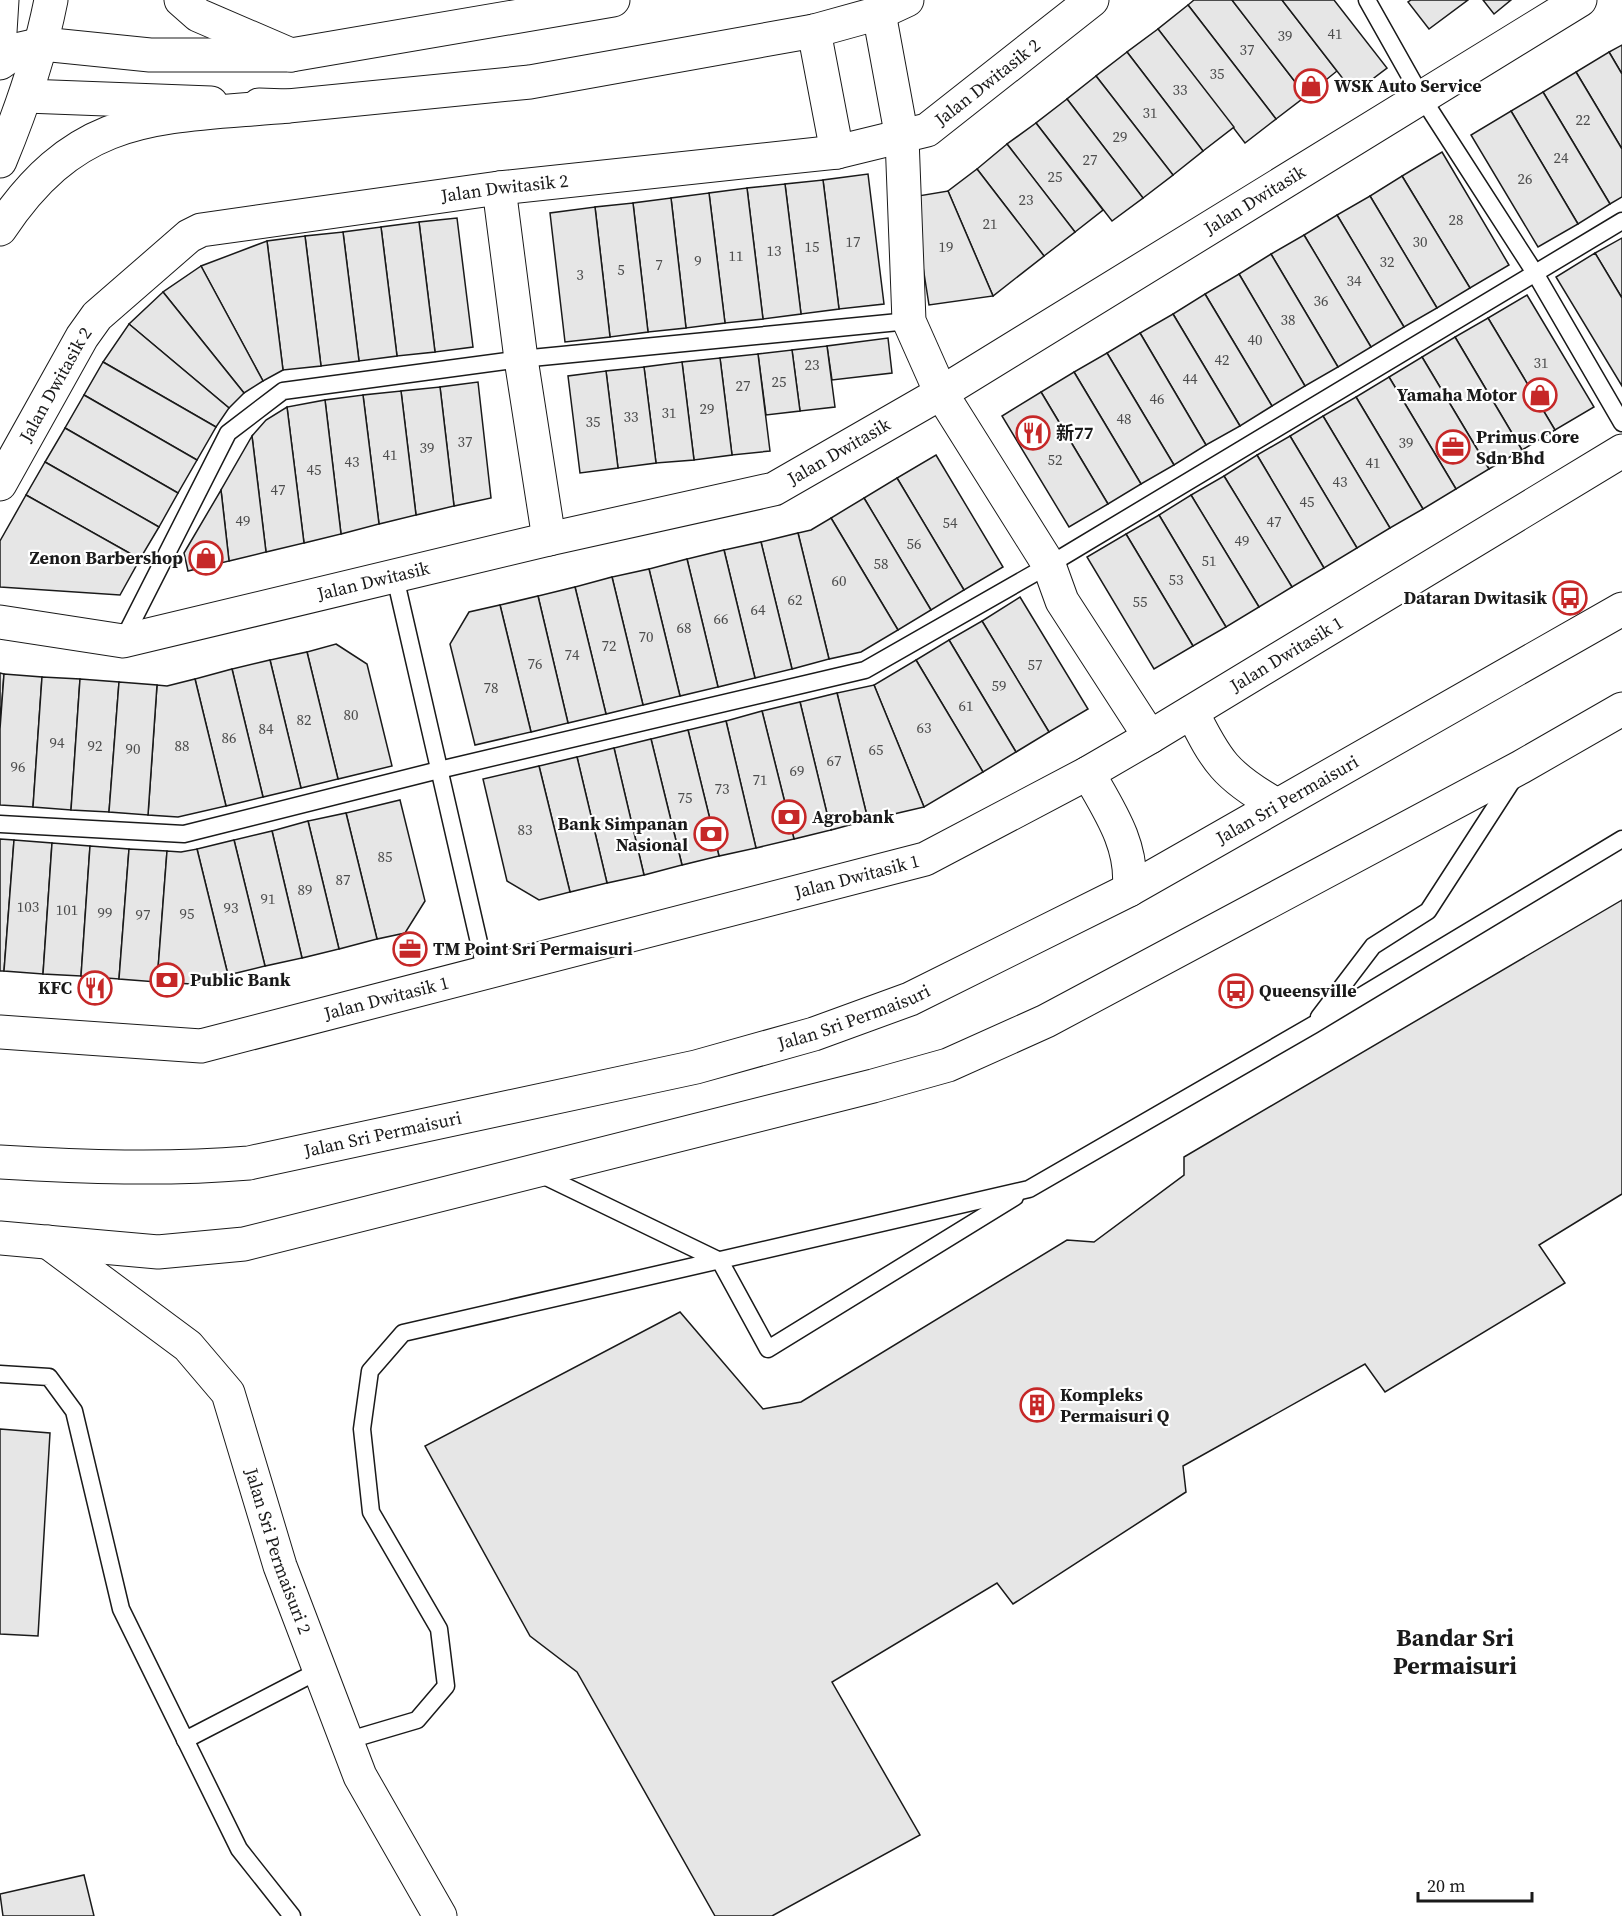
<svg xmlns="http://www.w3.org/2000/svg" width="1622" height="1916" font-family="'Source Serif 4','Noto Sans SC',serif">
	<rect width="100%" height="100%" fill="#fff"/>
	<g fill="#e6e6e6" stroke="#1a1a1a" stroke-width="1.5">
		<polygon points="1194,0 1232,0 1306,96 1276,119 1188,5"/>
		<polygon points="1232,0 1282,0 1337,71 1306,96"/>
		<polygon points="1282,0 1334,0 1387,68 1354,93"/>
		<polygon points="1411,0 1468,0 1429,29 1408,2"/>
		<polygon points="1483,0 1511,0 1494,14"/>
		<polygon points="1188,5 1276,119 1245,143 1158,29"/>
		<polygon points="1158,29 1234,127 1203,151 1127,52"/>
		<polygon points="1622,45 1622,74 1609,52"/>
		<polygon points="1127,52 1203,151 1173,175 1096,76"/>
		<polygon points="1609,52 1622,74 1622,149 1576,72"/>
		<polygon points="1576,72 1622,149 1622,197 1610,204 1543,92"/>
		<polygon points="1096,76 1173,175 1143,198 1067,99"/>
		<polygon points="1543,92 1610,204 1578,224 1511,111"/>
		<polygon points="1067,99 1143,198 1112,221 1036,123"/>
		<polygon points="1511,111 1578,224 1538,247 1471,135"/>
		<polygon points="1036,123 1103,210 1075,232 1007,144"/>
		<polygon points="1007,144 1075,232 1044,256 977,169"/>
		<polygon points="1442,152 1509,265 1470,288 1402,176"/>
		<polygon points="977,169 1044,256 993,296 948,191"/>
		<polygon points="868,174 884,304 839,309 823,180"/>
		<polygon points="1402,176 1470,288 1437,308 1370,196"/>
		<polygon points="823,180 839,309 801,314 785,184"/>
		<polygon points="785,184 801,314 763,319 747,188"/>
		<polygon points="747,188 763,319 725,323 709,193"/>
		<polygon points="948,191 993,296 929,305 912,197"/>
		<polygon points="709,193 725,323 686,328 671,198"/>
		<polygon points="1370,196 1437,308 1404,327 1337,215"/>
		<polygon points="671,198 686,328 648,332 633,203"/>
		<polygon points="633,203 648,332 610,337 595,207"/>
		<polygon points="595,207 610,337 565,342 550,213"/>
		<polygon points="1337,215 1404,327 1371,347 1304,235"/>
		<polygon points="457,218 473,347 435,352 419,222"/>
		<polygon points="419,222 435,352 397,356 381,227"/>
		<polygon points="381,227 397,356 359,361 343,232"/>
		<polygon points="343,232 359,361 321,366 305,236"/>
		<polygon points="1304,235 1371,347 1338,367 1271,254"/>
		<polygon points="305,236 321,366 283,370 267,241"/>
		<polygon points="1622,238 1622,298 1595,253"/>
		<polygon points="267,241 283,370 263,381 201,266"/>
		<polygon points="1595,253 1622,298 1622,386 1556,277"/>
		<polygon points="1271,254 1338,367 1305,386 1239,274"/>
		<polygon points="201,266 263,381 244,393 163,292"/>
		<polygon points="1239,274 1305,386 1272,406 1205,294"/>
		<polygon points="163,292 244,393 229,408 129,324"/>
		<polygon points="1205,294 1272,406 1240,426 1173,314"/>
		<polygon points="1527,295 1594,407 1555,430 1488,318"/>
		<polygon points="1173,314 1240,426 1206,445 1140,333"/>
		<polygon points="1488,318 1555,430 1522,450 1455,337"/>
		<polygon points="129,324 229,408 216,427 103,362"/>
		<polygon points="1140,333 1206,445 1174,465 1107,353"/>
		<polygon points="1455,337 1522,450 1489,469 1422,357"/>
		<polygon points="888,338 892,373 832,380 827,346"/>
		<polygon points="827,346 835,407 800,411 792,350"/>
		<polygon points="792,350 800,411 766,415 758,354"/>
		<polygon points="1107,353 1174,465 1141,484 1074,372"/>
		<polygon points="758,354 770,451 732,455 720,358"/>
		<polygon points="1422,357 1489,469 1456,489 1389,377"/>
		<polygon points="720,358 732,455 694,460 682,362"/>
		<polygon points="103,362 216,427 197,460 84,395"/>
		<polygon points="682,362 694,460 656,463 644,367"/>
		<polygon points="644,367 656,463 618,468 606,371"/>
		<polygon points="606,371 618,468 580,473 568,376"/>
		<polygon points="1074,372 1141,484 1108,504 1041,392"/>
		<polygon points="1389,377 1456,489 1423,509 1356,397"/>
		<polygon points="478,382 491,498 454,506 440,387"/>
		<polygon points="440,387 454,506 416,515 401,391"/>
		<polygon points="401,391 416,515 379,524 363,395"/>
		<polygon points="1041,392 1108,504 1069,527 1002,416"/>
		<polygon points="84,395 197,460 178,493 65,428"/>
		<polygon points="363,395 379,524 341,534 325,400"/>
		<polygon points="1356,397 1423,509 1390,528 1323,416"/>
		<polygon points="325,400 341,534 304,543 287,407"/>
		<polygon points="287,407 304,543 266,552 252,436 266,420"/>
		<polygon points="1323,416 1390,528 1357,548 1290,436"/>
		<polygon points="65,428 178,493 159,527 45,462"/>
		<polygon points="252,436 266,552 229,561 221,490"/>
		<polygon points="1290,436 1357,548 1324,568 1257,455"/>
		<polygon points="936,455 1003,567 964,590 897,478"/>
		<polygon points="1257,455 1324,568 1292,587 1224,476"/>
		<polygon points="45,462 159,527 140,559 26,495"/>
		<polygon points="1224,476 1292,587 1259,607 1191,495"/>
		<polygon points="897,478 964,590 931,610 864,498"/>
		<polygon points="221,490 229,561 188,571 184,553"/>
		<polygon points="26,495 140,559 120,595 0,587 0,541"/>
		<polygon points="1191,495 1259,607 1226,627 1159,515"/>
		<polygon points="864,498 931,610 898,630 831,518"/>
		<polygon points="1159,515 1226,627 1193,646 1126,534"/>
		<polygon points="831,518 898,630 861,652 829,659 798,533 811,530"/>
		<polygon points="798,533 829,659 792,669 761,542"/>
		<polygon points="1126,534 1193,646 1154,669 1087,557"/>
		<polygon points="761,542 792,669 755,678 724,550"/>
		<polygon points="724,550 755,678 718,687 687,559"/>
		<polygon points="687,559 718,687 680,696 649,569"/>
		<polygon points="649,569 680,696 643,705 612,577"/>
		<polygon points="612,577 643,705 606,714 575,587"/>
		<polygon points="575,587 606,714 568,723 538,596"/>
		<polygon points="538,596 568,723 531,732 500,605"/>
		<polygon points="1020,597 1088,709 1049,732 982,621"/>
		<polygon points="500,605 531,732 475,745 450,644 469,612"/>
		<polygon points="982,621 1049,732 1016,752 949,640"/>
		<polygon points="949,640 1016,752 983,772 916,660"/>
		<polygon points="336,644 367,664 392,766 338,779 307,652"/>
		<polygon points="307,652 338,779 301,788 270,660"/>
		<polygon points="270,660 301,788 263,797 232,669"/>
		<polygon points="916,660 983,772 924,807 874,685"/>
		<polygon points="232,669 263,797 226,806 195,679"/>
		<polygon points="0,673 4,674 0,729"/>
		<polygon points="4,674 42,677 33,807 0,805 0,729"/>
		<polygon points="42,677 80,679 71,810 33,807"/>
		<polygon points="80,679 119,682 109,812 71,810"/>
		<polygon points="195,679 226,806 178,817 148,815 157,685 167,686"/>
		<polygon points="119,682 157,685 148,815 109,812"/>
		<polygon points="874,685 924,807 868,820 837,693"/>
		<polygon points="837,693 868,820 831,830 800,702"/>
		<polygon points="800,702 831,830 794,839 762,711"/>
		<polygon points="762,711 794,839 756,848 726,721"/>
		<polygon points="726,721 756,848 719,856 688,730"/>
		<polygon points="688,730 719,856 682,865 651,739"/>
		<polygon points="651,739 682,865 644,875 614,748"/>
		<polygon points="614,748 644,875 607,883 577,757"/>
		<polygon points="577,757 607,883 570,892 539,766"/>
		<polygon points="539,766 570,892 539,900 507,881 483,779"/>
		<polygon points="400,800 425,901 405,933 377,939 346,813"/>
		<polygon points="346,813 377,939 339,949 308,821"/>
		<polygon points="308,821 339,949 302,958 272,831"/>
		<polygon points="272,831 302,958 265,966 234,840"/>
		<polygon points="0,839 14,840 4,971 0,971"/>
		<polygon points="14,840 52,843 43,974 4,971"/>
		<polygon points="234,840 265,966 228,975 197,849"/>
		<polygon points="52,843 90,846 81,976 43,974"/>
		<polygon points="90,846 129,849 119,979 81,976"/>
		<polygon points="129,849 167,851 157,982 119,979"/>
		<polygon points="197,849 228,975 192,984 157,982 167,851 181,852"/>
		<polygon points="1622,900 1622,1194 1539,1245 1565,1283 1385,1392 1365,1364 1183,1466 1186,1492 1013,1604 997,1583 832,1682 920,1835 772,1916 715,1916 577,1672 530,1636 425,1446 680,1312 763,1409 801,1402 1067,1240 1094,1242 1184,1175 1184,1157"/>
		<polygon points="0,1429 50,1433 38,1636 0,1634"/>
		<polygon points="84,1875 94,1916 3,1916 0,1894"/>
	</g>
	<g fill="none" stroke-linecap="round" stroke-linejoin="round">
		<defs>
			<g id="lane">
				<polyline points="1367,0 1421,96 1535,273 1622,423"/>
				<polyline points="395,577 486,973"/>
				<polyline points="123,640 228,433 283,391 521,359 909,321"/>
				<polyline points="0,824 184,834 439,770 865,670 1049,565 1622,221"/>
				<polyline points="1319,1017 1373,946 1428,911 1514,778"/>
				<polyline points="538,1173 720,1261 768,1349 1015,1197"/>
				<polyline points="0,1374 49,1377 74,1411 121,1609 239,1849 292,1916"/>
				<polyline points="185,1740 320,1670"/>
				<polyline points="346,1741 417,1720 446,1686 439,1629 371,1512 362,1429 370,1371 403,1333 1029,1189 1313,1025 1622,839"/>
			</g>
			<g id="street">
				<polyline points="879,13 902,138 909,321 941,393 1049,565 1062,601 1150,737"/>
				<polyline points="814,31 837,152"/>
				<polyline points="42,44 150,55 291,55 613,0"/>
				<polyline points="26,96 211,103"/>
				<polyline points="259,105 288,106 530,82 814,31 879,13 907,0"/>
				<polyline points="499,188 521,359 549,539"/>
				<path id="s1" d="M0,484L82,337L97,316L189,236L201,230L499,188L837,152L927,130L1092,0"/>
				<path id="s2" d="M0,622L123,641L549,539L774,489L941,393L1580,0"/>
				<path d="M1192,712C1216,761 1226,776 1275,804"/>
				<path d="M1088,773C1109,810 1134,846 1129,890"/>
				<path id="s3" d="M0,1032L201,1046L925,859L1088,773L1150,737L1622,451"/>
				<path id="s4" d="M48,1242L188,1346L228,1393L280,1566L360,1776L440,1916"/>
			</g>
			<g id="secondary">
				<polyline points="181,0 198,15 291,55"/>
				<polyline points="0,32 2,0"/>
				<polyline points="0,63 20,49 42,44"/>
				<path d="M0,161C22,108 40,56 51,0"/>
				<path d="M0,229C80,109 158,118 288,106"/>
				<path id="s5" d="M0,1162C85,1167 164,1170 249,1163L696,1067L814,1034L910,999L1129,890L1622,609"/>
				<polyline points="0,1238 158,1252 244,1244 873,1086 948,1065 1046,1021 1521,767 1622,709"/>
			</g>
		</defs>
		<use href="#lane" stroke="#1a1a1a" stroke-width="19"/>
		<use href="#street" stroke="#1a1a1a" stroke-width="35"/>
		<use href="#secondary" stroke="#1a1a1a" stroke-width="35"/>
		<use href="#lane" stroke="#fff" stroke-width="16"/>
		<use href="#street" stroke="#fff" stroke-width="33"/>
		<use href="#secondary" stroke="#fff" stroke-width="33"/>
	</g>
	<defs>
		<symbol id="shop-ring" viewBox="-11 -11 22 22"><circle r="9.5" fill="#fff" stroke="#c62828" stroke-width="1.5"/><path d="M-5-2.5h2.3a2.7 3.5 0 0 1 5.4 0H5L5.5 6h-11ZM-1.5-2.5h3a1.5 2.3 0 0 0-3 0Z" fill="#c62828"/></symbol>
		<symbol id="restaurant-ring" viewBox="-11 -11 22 22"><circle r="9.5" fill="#fff" stroke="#c62828" stroke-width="1.5"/><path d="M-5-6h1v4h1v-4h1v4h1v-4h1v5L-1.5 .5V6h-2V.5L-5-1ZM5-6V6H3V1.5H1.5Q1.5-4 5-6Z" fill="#c62828"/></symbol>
		<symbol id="office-ring" viewBox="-11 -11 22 22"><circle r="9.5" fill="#fff" stroke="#c62828" stroke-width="1.5"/><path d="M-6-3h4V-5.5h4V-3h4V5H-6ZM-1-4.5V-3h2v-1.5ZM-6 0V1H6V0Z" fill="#c62828"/></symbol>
		<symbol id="bus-ring" viewBox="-11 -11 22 22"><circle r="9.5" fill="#fff" stroke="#c62828" stroke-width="1.5"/><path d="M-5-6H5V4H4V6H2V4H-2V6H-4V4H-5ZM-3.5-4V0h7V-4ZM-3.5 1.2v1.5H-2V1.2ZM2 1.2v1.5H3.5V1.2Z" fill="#c62828"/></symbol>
		<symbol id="bank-ring" viewBox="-11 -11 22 22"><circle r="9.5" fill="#fff" stroke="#c62828" stroke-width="1.5"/><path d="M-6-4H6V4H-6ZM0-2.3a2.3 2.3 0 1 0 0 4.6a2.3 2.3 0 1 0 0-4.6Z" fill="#c62828"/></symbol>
		<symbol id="building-ring" viewBox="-11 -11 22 22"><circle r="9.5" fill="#fff" stroke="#c62828" stroke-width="1.5"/><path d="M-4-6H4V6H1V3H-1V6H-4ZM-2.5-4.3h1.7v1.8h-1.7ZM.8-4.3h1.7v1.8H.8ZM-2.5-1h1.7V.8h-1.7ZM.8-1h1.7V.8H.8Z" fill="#c62828"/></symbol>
	</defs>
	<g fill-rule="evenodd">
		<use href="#shop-ring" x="1292" y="67" width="38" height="38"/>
		<use href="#shop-ring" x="1521" y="376" width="38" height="38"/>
		<use href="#restaurant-ring" x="1014" y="414" width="38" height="38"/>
		<use href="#office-ring" x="1434" y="428" width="38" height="38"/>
		<use href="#shop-ring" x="187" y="539" width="38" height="38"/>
		<use href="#bus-ring" x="1551" y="579" width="38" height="38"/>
		<use href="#bank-ring" x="770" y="798" width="38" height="38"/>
		<use href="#bank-ring" x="692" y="815" width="38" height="38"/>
		<use href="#office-ring" x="391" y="930" width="38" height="38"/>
		<use href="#bank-ring" x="148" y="961" width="38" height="38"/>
		<use href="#restaurant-ring" x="76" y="969" width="38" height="38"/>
		<use href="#bus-ring" x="1217" y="972" width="38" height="38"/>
		<use href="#building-ring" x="1018" y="1386" width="38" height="38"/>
	</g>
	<g text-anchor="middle" stroke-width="4.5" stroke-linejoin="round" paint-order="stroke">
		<g font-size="15" fill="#4d4d4d">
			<text x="1335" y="39">41</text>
			<text x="1285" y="41">39</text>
			<text x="1247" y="55">37</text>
			<text x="1217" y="79">35</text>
			<text x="1180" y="95">33</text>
			<text x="1150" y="118">31</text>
			<text x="1583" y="125">22</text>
			<text x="1120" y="142">29</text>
			<text x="1561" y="163">24</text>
			<text x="1090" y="165">27</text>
			<text x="1055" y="182">25</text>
			<text x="1525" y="184">26</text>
			<text x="1026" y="205">23</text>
			<text x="1456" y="225">28</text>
			<text x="990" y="229">21</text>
			<text x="853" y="247">17</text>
			<text x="1420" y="247">30</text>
			<text x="812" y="252">15</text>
			<text x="946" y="252">19</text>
			<text x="774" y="256">13</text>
			<text x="736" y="261">11</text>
			<text x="698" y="266">9</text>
			<text x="1387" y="267">32</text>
			<text x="659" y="270">7</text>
			<text x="621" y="275">5</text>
			<text x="580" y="280">3</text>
			<text x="1354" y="286">34</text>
			<text x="1321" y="306">36</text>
			<text x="1288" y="325">38</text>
			<text x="1255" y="345">40</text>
			<text x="1222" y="365">42</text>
			<text x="1541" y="368">31</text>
			<text x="812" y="370">23</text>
			<text x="1190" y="384">44</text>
			<text x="779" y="387">25</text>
			<text x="743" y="391">27</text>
			<text x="1157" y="404">46</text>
			<text x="707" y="414">29</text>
			<text x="669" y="418">31</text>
			<text x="631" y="422">33</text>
			<text x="1124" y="424">48</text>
			<text x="593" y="427">35</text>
			<text x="465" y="447">37</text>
			<text x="1406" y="448">39</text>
			<text x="427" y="453">39</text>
			<text x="390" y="460">41</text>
			<text x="1055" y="465">52</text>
			<text x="352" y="467">43</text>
			<text x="1373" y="468">41</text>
			<text x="314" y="475">45</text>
			<text x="1340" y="487">43</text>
			<text x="278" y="495">47</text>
			<text x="1307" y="507">45</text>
			<text x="243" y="526">49</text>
			<text x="1274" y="527">47</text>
			<text x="950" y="528">54</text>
			<text x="1242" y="546">49</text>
			<text x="914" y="549">56</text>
			<text x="1209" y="566">51</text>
			<text x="881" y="569">58</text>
			<text x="1176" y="585">53</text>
			<text x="839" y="586">60</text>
			<text x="795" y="605">62</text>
			<text x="1140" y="607">55</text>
			<text x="758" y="615">64</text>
			<text x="721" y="624">66</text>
			<text x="684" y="633">68</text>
			<text x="646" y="642">70</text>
			<text x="609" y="651">72</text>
			<text x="572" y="660">74</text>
			<text x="535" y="669">76</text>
			<text x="1035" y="670">57</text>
			<text x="999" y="691">59</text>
			<text x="491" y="693">78</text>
			<text x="966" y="711">61</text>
			<text x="351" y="720">80</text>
			<text x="304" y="725">82</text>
			<text x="924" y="733">63</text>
			<text x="266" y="734">84</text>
			<text x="229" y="743">86</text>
			<text x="57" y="748">94</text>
			<text x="95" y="751">92</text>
			<text x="182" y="751">88</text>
			<text x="133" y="754">90</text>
			<text x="876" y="755">65</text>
			<text x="834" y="766">67</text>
			<text x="18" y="772">96</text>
			<text x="797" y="776">69</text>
			<text x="760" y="785">71</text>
			<text x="722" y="794">73</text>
			<text x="685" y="803">75</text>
			<text x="525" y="835">83</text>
			<text x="385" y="862">85</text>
			<text x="343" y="885">87</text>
			<text x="305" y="895">89</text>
			<text x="268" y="904">91</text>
			<text x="28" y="912">103</text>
			<text x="231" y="913">93</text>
			<text x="67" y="915">101</text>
			<text x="105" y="918">99</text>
			<text x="187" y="919">95</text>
			<text x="143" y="920">97</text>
		</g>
		<g font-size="18" fill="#1a1a1a" stroke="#fff">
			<text dy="6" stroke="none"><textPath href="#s1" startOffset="1140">Jalan Dwitasik 2</textPath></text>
			<text dy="6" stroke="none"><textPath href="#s1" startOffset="636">Jalan Dwitasik 2</textPath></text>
			<text dy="6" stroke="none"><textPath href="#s2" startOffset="1354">Jalan Dwitasik</textPath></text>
			<text dy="6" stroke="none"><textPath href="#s1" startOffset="114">Jalan Dwitasik 2</textPath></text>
			<text dy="6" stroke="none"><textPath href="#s2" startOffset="868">Jalan Dwitasik</textPath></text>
			<text dy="6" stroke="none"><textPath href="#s2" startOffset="382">Jalan Dwitasik</textPath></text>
			<text dy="6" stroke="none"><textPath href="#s3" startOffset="1365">Jalan Dwitasik 1</textPath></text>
			<text dy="6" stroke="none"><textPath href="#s5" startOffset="1358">Jalan Sri Permaisuri</textPath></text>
			<text dy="6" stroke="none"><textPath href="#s3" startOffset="879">Jalan Dwitasik 1</textPath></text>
			<text dy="6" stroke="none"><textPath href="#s3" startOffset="393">Jalan Dwitasik 1</textPath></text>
			<text dy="6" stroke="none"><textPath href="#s5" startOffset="872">Jalan Sri Permaisuri</textPath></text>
			<text dy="6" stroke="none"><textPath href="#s5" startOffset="386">Jalan Sri Permaisuri</textPath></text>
			<text dy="6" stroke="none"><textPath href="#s4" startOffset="402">Jalan Sri Permaisuri 2</textPath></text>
		</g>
		<g font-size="18" font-weight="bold" fill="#1a1a1a" stroke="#fff" text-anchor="start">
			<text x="1334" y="92">WSK Auto Service</text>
			<text x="1517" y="401" text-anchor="end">Yamaha Motor</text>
			<text x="1056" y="439">新77</text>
			<text x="1476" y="443">Primus Core<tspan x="1476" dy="21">Sdn Bhd</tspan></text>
			<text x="183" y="564" text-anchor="end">Zenon Barbershop</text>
			<text x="1547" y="604" text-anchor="end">Dataran Dwitasik</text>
			<text x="812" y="823">Agrobank</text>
			<text x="688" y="830" text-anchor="end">Bank Simpanan<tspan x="688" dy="21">Nasional</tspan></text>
			<text x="433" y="955">TM Point Sri Permaisuri</text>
			<text x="190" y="986">Public Bank</text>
			<text x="72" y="994" text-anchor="end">KFC</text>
			<text x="1259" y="997">Queensville</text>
			<text x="1060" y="1401">Kompleks<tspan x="1060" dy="21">Permaisuri Q</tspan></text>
		</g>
		<g font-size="24" font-weight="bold" fill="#1a1a1a" stroke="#fff">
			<text x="1455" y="1646">Bandar Sri<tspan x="1455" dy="28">Permaisuri</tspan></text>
		</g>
	</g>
	<path d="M1418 1892v9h114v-9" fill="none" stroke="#1a1a1a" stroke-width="3"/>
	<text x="1427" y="1892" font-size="18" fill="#1a1a1a" stroke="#ffffff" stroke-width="4.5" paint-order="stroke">20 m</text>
</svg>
